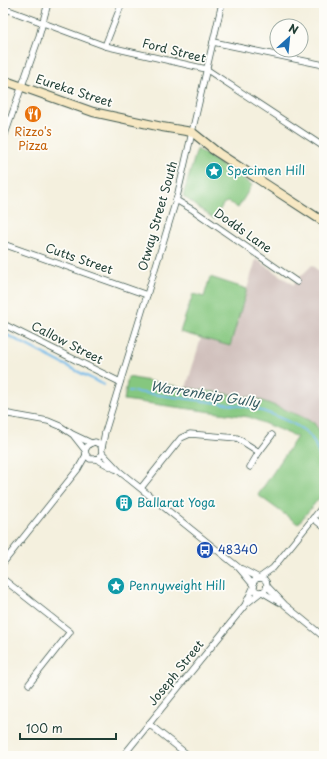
<svg xmlns="http://www.w3.org/2000/svg" width="327" height="759" font-family="'Playpen Sans',sans-serif">
	<rect width="100%" height="100%" fill="#fdfcf7"/>
	<filter id="ink" filterUnits="userSpaceOnUse"><feTurbulence type="fractalNoise" baseFrequency=".025" numOctaves="2"/><feDisplacementMap in="SourceGraphic" scale="8" xChannelSelector="R" yChannelSelector="G"/><feConvolveMatrix kernelMatrix="1 2 1 2 8 2 1 2 1" color-interpolation-filters="sRGB"/></filter>
	<filter id="wash" filterUnits="userSpaceOnUse"><feTurbulence type="fractalNoise" baseFrequency=".012" numOctaves="4" result="noise"/><feDisplacementMap in="SourceGraphic" scale="16" xChannelSelector="R" yChannelSelector="G"/><feGaussianBlur stdDeviation="0.9" result="paint"/><feColorMatrix in="noise" values="0 0 0 0 0 0 0 0 0 0 0 0 0 0 0 0 0 1.4 0 .05"/><feComposite in="paint" operator="in"/></filter>
	<g filter="url(#wash)">
		<rect width="100%" height="100%" fill="#f4f0de"/>
		<polygon fill="#d0c0bc" points="256,259 294,285 298,277 300,277 312,265 324,276 324,438 314,423 298,415 255,398 186,388 201,338 230,346"/>
		<g fill="#85c77f" stroke="#52825a">
			<polygon points="197,149 252,185 238,208 229,202 224,203 214,219 183,196"/>
			<polygon points="210,277 247,289 230,346 180,332 193,294 204,297"/>
			<polygon points="128,377 180,387 255,398 298,415 314,423 324,438 324,492 298,524 258,495 297,437 249,417 124,400"/>
		</g>
		<g fill="none" stroke-linecap="round" stroke-linejoin="round">
			<g stroke="#73bbeb" stroke-width="2">
				<polyline points="3,333 104,385"/>
				<path d="M129,391L248,407C262,410 303,425 311,437C318,447 319,458 324,468"/>
			</g>
		</g>
	</g>
	<g filter="url(#ink)">
		<g fill="none" stroke-linecap="round" stroke-linejoin="round">
			<defs>
				<g id="street">
					<polyline points="3,8 105,46 206,69 324,147"/>
					<polyline points="213,42 324,65"/>
					<polyline points="105,46 122,3"/>
					<polyline points="3,140 38,40 48,3"/>
					<polyline points="176,200 193,210 297,282"/>
					<polyline points="3,244 147,295"/>
					<polyline points="3,324 120,382"/>
					<polyline points="3,413 48,421 60,426 72,434 91,443"/>
					<polyline points="74,436 85,450 86,455 90,459 98,459 102,453 101,445 95,442 89,444 85,450"/>
					<polyline points="102,448 105,432 177,197 222,3"/>
					<polyline points="102,453 119,471 238,567 254,586"/>
					<polyline points="96,459 115,469"/>
					<polyline points="250,467 259,452 272,435"/>
					<polyline points="141,488 181,438 190,434 237,438 259,452"/>
					<polyline points="313,518 324,527"/>
					<polyline points="3,563 78,469 86,455"/>
					<polyline points="242,569 259,578"/>
					<polyline points="259,578 273,568 324,505"/>
					<circle cx="260" cy="585" r="7"/>
					<polyline points="3,579 70,632 29,684"/>
					<polyline points="267,586 285,605 324,637"/>
					<polyline points="262,592 279,602"/>
					<polyline points="246,603 254,586"/>
					<polyline points="149,724 189,756"/>
					<polyline points="123,756 246,604 261,592"/>
				</g>
				<g id="secondary">
					<polyline points="3,80 93,112 162,127 192,132 217,152"/>
					<polyline points="212,149 324,222"/>
				</g>
			</defs>
			<use href="#street" stroke="#3f584e" stroke-width="7"/>
			<use href="#secondary" stroke="#3f584e" stroke-width="10"/>
			<use href="#street" stroke="#fff" stroke-width="5.5"/>
			<use href="#secondary" stroke="#f7e8c3" stroke-width="8"/>
		</g>
	</g>
	<defs>
		<symbol id="restaurant-disc" viewBox="-11 -11 22 22"><circle r="9.5" fill="#e8710a" stroke="#fdfcf7"/><path d="M-5-6h1v4h1v-4h1v4h1v-4h1v5L-1.5 .5V6h-2V.5L-5-1ZM5-6V6H3V1.5H1.5Q1.5-4 5-6Z" fill="#fff"/></symbol>
		<symbol id="sight-disc" viewBox="-11 -11 22 22"><circle r="9.5" fill="#0f9aa8" stroke="#fdfcf7"/><path d="M0-6L1.8-2.2L6-1.7L2.9 1.2L3.7 5.4L0 3.3L-3.7 5.4L-2.9 1.2L-6-1.7L-1.8-2.2Z" fill="#fff"/></symbol>
		<symbol id="building-disc" viewBox="-11 -11 22 22"><circle r="9.5" fill="#0f9aa8" stroke="#fdfcf7"/><path d="M-4-6H4V6H1V3H-1V6H-4ZM-2.5-4.3h1.7v1.8h-1.7ZM.8-4.3h1.7v1.8H.8ZM-2.5-1h1.7V.8h-1.7ZM.8-1h1.7V.8H.8Z" fill="#fff"/></symbol>
		<symbol id="bus-disc" viewBox="-11 -11 22 22"><circle r="9.5" fill="#1a4fb4" stroke="#fdfcf7"/><path d="M-5-6H5V4H4V6H2V4H-2V6H-4V4H-5ZM-3.5-4V0h7V-4ZM-3.5 1.2v1.5H-2V1.2ZM2 1.2v1.5H3.5V1.2Z" fill="#fff"/></symbol>
	</defs>
	<g fill-rule="evenodd">
		<use href="#restaurant-disc" x="23" y="104" width="20" height="20"/>
		<use href="#sight-disc" x="204" y="161" width="20" height="20"/>
		<use href="#building-disc" x="114" y="493" width="20" height="20"/>
		<use href="#bus-disc" x="195" y="540" width="20" height="20"/>
		<use href="#sight-disc" x="106" y="576" width="20" height="20"/>
	</g>
	<g text-anchor="middle" stroke-width="3.5" stroke-linejoin="round" paint-order="stroke">
		<g font-size="12" fill="#1f3d34" stroke="#fdfcf7">
			<text transform="translate(174 51) rotate(14)" y="4">Ford Street</text>
			<text transform="translate(74 91) rotate(18)" y="4">Eureka Street</text>
			<text transform="translate(158 216) rotate(-74)" y="4">Otway Street South</text>
			<text transform="translate(243 231) rotate(35)" y="4">Dodds Lane</text>
			<text transform="translate(79 259) rotate(19)" y="4">Cutts Street</text>
			<text transform="translate(67 343) rotate(27)" y="4">Callow Street</text>
			<text transform="translate(176 673) rotate(-51)" y="4">Joseph Street</text>
		</g>
		<g font-size="12" fill="#c56008" stroke="#fdfcf7">
			<text x="33" y="136">Rizzo's<tspan x="33" dy="14">Pizza</tspan></text>
		</g>
		<g font-size="12" fill="#0d838f" stroke="#fdfcf7" text-anchor="start">
			<text x="227" y="175">Specimen Hill</text>
			<text x="137" y="507">Ballarat Yoga</text>
			<text x="129" y="590">Pennyweight Hill</text>
		</g>
		<g font-size="12" fill="#164399" stroke="#fdfcf7" text-anchor="start">
			<text x="218" y="554">48340</text>
		</g>
		<g font-size="13" font-style="italic" fill="#345c62" stroke="#fdfcf7">
			<text transform="translate(205 394) rotate(9)" y="5">Warrenheip Gully</text>
		</g>
	</g>
	<rect width="327" height="759" fill="none" stroke="#fdfcf7" stroke-width="16"/>
	<g transform="translate(289 38) rotate(27)"><circle r="19" fill="#fdfcf7" stroke="#a4b0a9"/>
	<path d="M0-3L7 15L0 10L-7 15Z" fill="#1f6fb2"/>
	<text y="-6" font-size="11" font-weight="bold" text-anchor="middle" fill="#1f3d34">N</text>
	</g>
	<path d="M20 733v6h96v-6" fill="none" stroke="#1f3d34" stroke-width="2"/>
	<text x="26" y="733" font-size="12" fill="#1f3d34" stroke="#fdfcf7" stroke-width="3" paint-order="stroke">100 m</text>
</svg>
